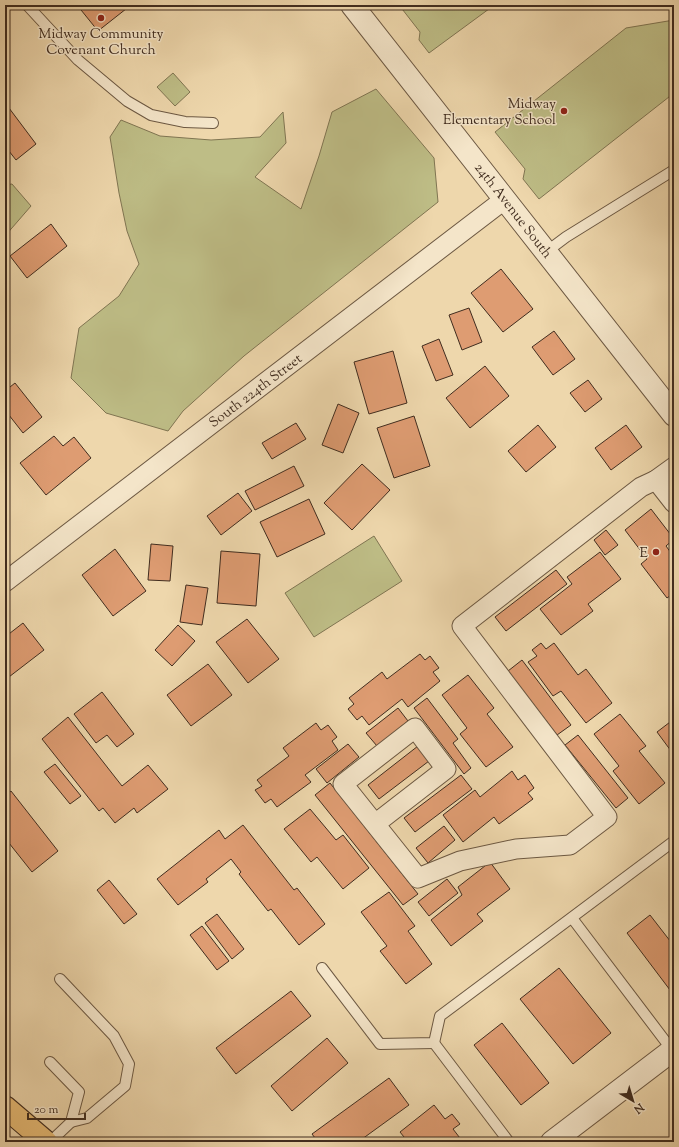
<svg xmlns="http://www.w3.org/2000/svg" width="679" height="1147" font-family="'Sorts Mill Goudy',serif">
	<rect width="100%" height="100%" fill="#eed7ac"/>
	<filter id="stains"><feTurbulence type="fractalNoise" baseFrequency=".005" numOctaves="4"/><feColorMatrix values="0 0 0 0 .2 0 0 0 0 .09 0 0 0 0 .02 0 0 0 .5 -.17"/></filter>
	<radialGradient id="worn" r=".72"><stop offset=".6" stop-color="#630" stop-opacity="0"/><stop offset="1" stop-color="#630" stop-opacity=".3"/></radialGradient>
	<g fill="#bebd86" stroke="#807552">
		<polygon points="399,5 492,5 493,6 429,53 419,40 420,32"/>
		<polygon points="674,20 674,93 539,199 523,179 525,169 495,132 626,28"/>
		<polygon points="173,73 190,92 175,106 157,87"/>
		<polygon points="376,89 434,158 438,202 244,356 183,411 168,431 106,413 71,378 79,328 119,296 139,264 127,231 119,193 110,137 121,120 160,136 211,140 260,137 283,112 286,143 255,177 301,209 319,156 332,112"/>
		<polygon points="12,184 31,206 5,236 5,185"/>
		<polygon points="374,536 402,581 314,637 285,593"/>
	</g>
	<g fill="#de9c72" stroke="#412d1f">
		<polygon points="77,5 131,5 98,31"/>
		<polygon points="9,108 36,144 16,160 5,146 5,111"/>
		<polygon points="51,224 67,246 27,278 10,256"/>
		<polygon points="501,269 533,309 503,332 471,293"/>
		<polygon points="469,308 482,342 462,350 449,315"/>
		<polygon points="554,331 575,359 553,375 532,347"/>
		<polygon points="439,339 453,375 436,381 422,346"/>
		<polygon points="393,351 407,403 369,414 354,362"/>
		<polygon points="485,366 509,396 470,428 446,398"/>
		<polygon points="588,380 602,399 585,412 570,393"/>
		<polygon points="15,383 42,417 23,433 5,410 5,391"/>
		<polygon points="338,404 359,413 343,453 322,445"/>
		<polygon points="414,416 430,466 394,478 377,428"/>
		<polygon points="296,423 306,439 272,459 262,443"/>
		<polygon points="538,425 556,447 526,472 508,451"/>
		<polygon points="626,425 642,447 611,470 595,448"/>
		<polygon points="54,436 63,446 74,437 91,458 46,495 20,463"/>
		<polygon points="362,464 390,490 352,530 324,503"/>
		<polygon points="294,466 304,486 255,510 245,491"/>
		<polygon points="238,493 252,511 221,535 207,516"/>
		<polygon points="309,499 325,534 277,557 260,522"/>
		<polygon points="651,509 674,539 666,546 674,557 674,593 667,598 641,564 647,559 625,530"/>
		<polygon points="606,530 618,545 605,555 594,540"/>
		<polygon points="151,544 173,546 170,581 148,580"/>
		<polygon points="115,549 146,591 113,616 82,575"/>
		<polygon points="221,551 260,554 256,606 217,603"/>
		<polygon points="600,552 621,579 588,604 593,611 561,635 540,609 572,584 567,577"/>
		<polygon points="556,570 567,584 506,631 495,617"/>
		<polygon points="186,585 208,588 202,625 180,622"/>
		<polygon points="247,619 279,659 248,683 216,642"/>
		<polygon points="23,623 44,650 5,680 5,637"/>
		<polygon points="178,625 195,641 172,666 155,650"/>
		<polygon points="541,643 546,649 554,643 578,675 586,669 612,703 586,723 561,691 553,696 528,662 537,656 532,650"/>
		<polygon points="420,654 425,660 430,656 439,668 433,672 440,681 408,707 402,699 369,725 362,716 357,720 348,709 354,704 349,698 382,672 387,679"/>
		<polygon points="522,660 571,725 557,735 508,671"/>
		<polygon points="208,664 232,695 191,726 167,695"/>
		<polygon points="468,675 494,708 487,714 513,747 486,767 460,734 467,728 442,695"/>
		<polygon points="102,692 134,734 117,747 107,735 96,743 74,714"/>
		<polygon points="427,698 458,739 453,743 471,768 464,774 414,708"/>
		<polygon points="398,708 408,721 377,746 366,733"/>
		<polygon points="620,714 646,746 639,751 665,783 639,804 613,771 619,766 594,734"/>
		<polygon points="68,717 122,786 148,765 168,789 137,813 134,808 115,823 103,808 99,811 42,739"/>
		<polygon points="674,719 674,755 657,732"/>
		<polygon points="316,723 321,730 328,725 337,737 332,741 338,750 305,775 311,782 277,807 271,799 265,803 255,790 262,786 257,780 289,756 283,748"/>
		<polygon points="578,735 628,798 616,808 565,745"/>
		<polygon points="348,744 359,757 327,783 316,769"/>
		<polygon points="418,746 429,761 379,799 368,785"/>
		<polygon points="55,764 81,796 70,804 44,772"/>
		<polygon points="512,771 518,780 525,775 534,788 528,793 533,799 499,824 494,817 463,842 443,815 475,790 480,797"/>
		<polygon points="461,775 472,789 415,832 404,818"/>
		<polygon points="330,783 418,894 403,905 315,795"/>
		<polygon points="11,791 58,851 32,872 5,838 5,796"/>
		<polygon points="310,809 336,840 343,835 369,868 343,889 317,857 311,862 284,829"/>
		<polygon points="243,825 294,890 297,888 325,924 299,945 271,909 268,911 239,874 241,872 231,859 206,879 208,882 178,905 157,879 219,830 225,839"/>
		<polygon points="444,826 455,840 428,863 416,848"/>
		<polygon points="490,862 510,889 477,914 483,921 451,946 431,920 462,895 458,887"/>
		<polygon points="447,879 458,893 429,916 418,902"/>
		<polygon points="109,880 137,914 124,924 97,890"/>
		<polygon points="389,892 415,926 408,931 432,964 406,984 380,951 387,946 361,912"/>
		<polygon points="217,914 244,949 232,959 205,923"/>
		<polygon points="650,915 674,946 674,987 670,990 627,933"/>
		<polygon points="202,926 229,961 217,970 190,935"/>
		<polygon points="559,968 611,1033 573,1064 520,999"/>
		<polygon points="291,991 311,1016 236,1074 216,1048"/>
		<polygon points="502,1023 549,1083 521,1105 474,1045"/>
		<polygon points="327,1038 348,1063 292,1111 271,1086"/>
		<polygon points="389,1078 409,1105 358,1142 318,1142 312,1134"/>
		<polygon points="434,1105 445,1119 452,1114 460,1124 453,1129 463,1142 418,1142 416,1139 411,1142 408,1142 400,1132"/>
	</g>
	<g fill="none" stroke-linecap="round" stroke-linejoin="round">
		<defs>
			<g id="service">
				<polyline points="27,5 78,60 127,101 151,115 185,122 213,123"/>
				<polyline points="546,252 566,237 674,170"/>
				<polyline points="572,918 672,1050"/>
				<polyline points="322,968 380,1044 434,1043 440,1016 674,841"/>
				<polyline points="60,979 114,1036 129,1064 125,1086 87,1118 71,1122"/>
				<polyline points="434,1043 509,1142"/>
				<polyline points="50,1062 79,1092 71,1122 50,1142"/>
			</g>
			<g id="minor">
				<polyline points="656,480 674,503"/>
				<polyline points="5,582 505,199"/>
				<polyline points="375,824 446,769 415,728 343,784 418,878 460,861 516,849 570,845 607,817 462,626 641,487 656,480 674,467"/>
			</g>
			<g id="tertiary">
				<polyline points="352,5 674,415"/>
				<polyline points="552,1142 674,1049"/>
			</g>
			<polyline id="primary" points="5,1107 46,1142"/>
		</defs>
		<use href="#service" stroke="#6c5842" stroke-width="12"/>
		<use href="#minor" stroke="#6c5842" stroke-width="21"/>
		<use href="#tertiary" stroke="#6c5842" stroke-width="24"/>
		<use href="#primary" stroke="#412d1f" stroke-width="24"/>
		<use href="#service" stroke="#f4e5c9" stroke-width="10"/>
		<use href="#minor" stroke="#f4e5c9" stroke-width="19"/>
		<use href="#tertiary" stroke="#f4e5c9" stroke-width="22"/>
		<use href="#primary" stroke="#e7bc76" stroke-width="22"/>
	</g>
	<g fill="#8f2418" stroke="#f4e5c9" stroke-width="1.5">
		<circle cx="101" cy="18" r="4"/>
		<circle cx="564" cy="111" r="4"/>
		<circle cx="656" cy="552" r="4"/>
	</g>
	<g text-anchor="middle" stroke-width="3" stroke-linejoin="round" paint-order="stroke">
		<g font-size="14" fill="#412d1f" stroke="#f4e5c9" text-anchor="end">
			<text x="101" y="38" text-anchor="middle">Midway Community<tspan x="101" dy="16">Covenant Church</tspan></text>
			<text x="556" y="108">Midway<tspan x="556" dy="16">Elementary School</tspan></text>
			<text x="648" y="557">E</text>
		</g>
		<g font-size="14" fill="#412d1f" stroke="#f4e5c9">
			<text transform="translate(514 210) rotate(52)" y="5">24th Avenue South</text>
			<text transform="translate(255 390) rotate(-37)" y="5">South 224th Street</text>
		</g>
	</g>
	<rect width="679" height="1147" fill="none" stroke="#eed7ac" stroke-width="20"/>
	<rect x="6" y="6" width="667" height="1135" fill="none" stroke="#412d1f" stroke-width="2"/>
	<rect x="10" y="10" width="659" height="1127" fill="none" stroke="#412d1f"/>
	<g transform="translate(633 1101) rotate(142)" stroke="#f4e5c9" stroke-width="3" paint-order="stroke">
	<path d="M0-3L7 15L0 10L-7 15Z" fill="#412d1f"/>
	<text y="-6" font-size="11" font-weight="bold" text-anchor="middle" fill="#412d1f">N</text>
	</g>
	<path d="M28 1113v6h57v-6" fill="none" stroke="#412d1f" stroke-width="2"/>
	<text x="34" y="1113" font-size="12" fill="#412d1f" stroke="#f4e5c9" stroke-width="3" paint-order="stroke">20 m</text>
	<rect width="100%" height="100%" filter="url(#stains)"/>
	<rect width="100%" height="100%" fill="url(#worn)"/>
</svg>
